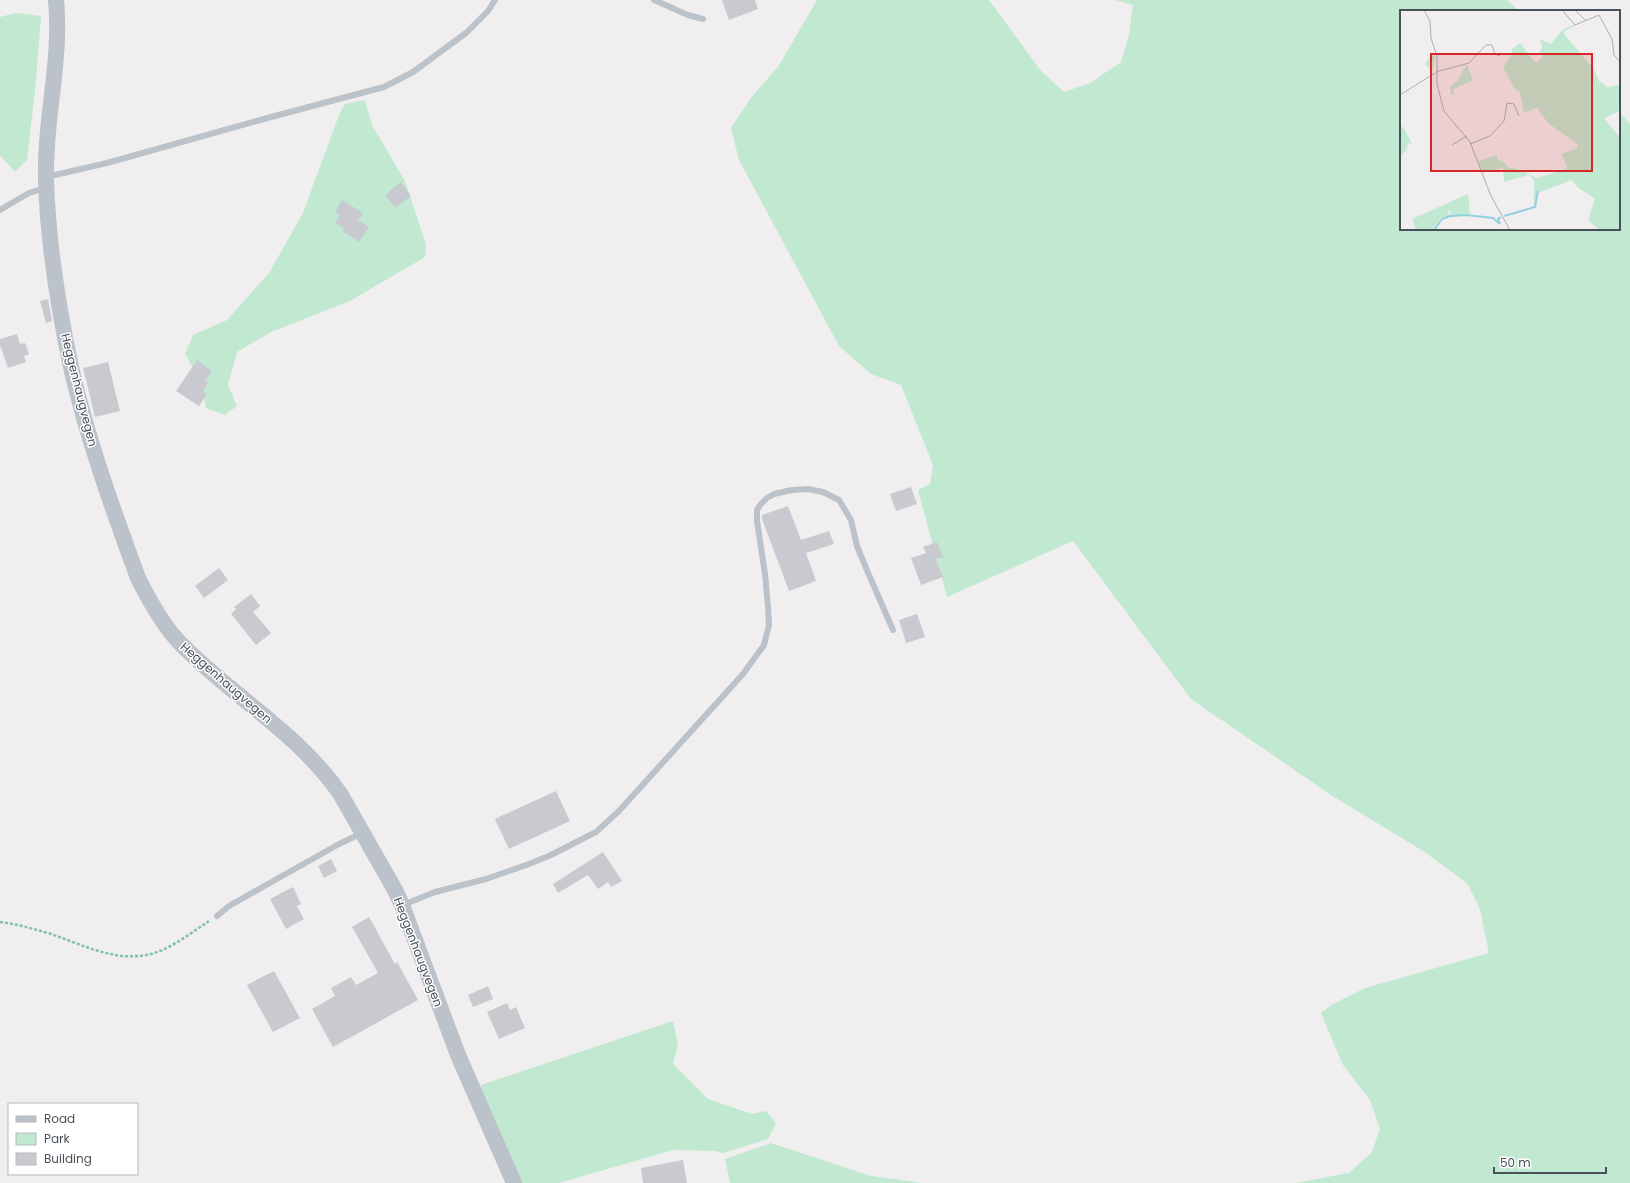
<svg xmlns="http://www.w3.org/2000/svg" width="1630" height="1183" font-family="Poppins,sans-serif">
	<rect width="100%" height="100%" fill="#f0eeee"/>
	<g fill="#c1e9d1">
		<polygon points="817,0 989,0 1041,71 1064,92 1090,83 1121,62 1129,35 1133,5 1114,0 1507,0 1519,11 1401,11 1401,229 1619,229 1619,112 1630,124 1630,1183 1295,1183 1349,1173 1372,1152 1380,1129 1370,1100 1343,1065 1321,1013 1331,1005 1365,988 1489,953 1480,909 1467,883 1423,851 1331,795 1191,699 1073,541 947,597 918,490 930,484 933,465 901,385 871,374 839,346 739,160 731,128 753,95 778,67"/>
		<polygon points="16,13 41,16 35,92 27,160 15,172 0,155 0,17"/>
		<polygon points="365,100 372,125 405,181 426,244 425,257 350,301 271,332 237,352 228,385 237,406 225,415 206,408 202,383 185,354 193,335 227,320 269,273 303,213 339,115 345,104"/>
		<polygon points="673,1021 678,1045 673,1064 708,1099 752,1114 766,1111 776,1123 768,1139 723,1153 714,1151 673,1150 559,1183 522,1183 482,1096 481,1085"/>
		<polygon points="771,1143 871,1176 923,1183 730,1183 725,1159"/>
	</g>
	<g fill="#c9cad0">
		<polygon points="722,0 755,0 758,9 729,20"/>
		<polygon points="401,182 411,196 395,208 385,195"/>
		<polygon points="342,200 363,213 358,220 369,227 359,242 342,231 344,228 335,223 340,215 335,212"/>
		<polygon points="48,299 52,321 46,323 40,301"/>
		<polygon points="17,334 20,344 25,343 29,354 24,356 26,362 8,368 0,345 0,339"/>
		<polygon points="197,360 212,371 205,381 208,383 203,391 207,394 199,406 176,391"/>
		<polygon points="108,362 120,411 95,417 83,368"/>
		<polygon points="911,487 917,504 896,511 890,494"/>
		<polygon points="788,506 801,540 829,531 834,544 806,553 816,581 789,591 762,519 762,515"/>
		<polygon points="937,542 943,557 936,559 943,577 921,585 911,558 926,553 923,547"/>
		<polygon points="219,568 228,580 204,598 195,586"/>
		<polygon points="251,594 260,606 253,612 271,633 256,645 231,614 236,609 234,607"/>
		<polygon points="917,614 925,637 906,643 899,620"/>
		<polygon points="556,791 570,821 509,849 495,819"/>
		<polygon points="603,852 622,881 611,887 608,882 598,889 588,875 558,893 553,884"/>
		<polygon points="331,859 337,871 324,878 318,866"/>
		<polygon points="293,887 301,904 297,906 304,919 286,929 270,899"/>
		<polygon points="369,917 395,964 397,962 418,1000 333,1047 312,1009 335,996 331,988 351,977 356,985 378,973 352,927"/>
		<polygon points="274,971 300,1018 273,1032 247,985"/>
		<polygon points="488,986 493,999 473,1007 468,995"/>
		<polygon points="507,1003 510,1010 516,1007 525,1028 499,1039 487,1012"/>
		<polygon points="683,1160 687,1183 643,1183 641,1168"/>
	</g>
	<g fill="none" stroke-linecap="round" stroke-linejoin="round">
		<path stroke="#7ec3a1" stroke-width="2.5" stroke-dasharray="3 2" stroke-linecap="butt" d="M0,922C17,924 34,929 51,934C86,946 122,966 160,951C177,944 194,931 209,921"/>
		<g stroke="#bbc2c9" stroke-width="6">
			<polyline points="654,0 688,15 703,19"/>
			<polyline points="46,177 107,163 271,117 384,87 413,72 466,33 488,11 495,0"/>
			<polyline points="0,210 29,193 45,188"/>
			<polyline points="403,905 435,892 486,879 529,864 551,855 596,832 619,811 743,674 764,645 769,625 768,607 765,574 757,521 757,510 760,505 767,498 774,494 792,490 808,489 823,492 839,500 851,520 857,546 866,568 893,630"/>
			<polyline points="217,916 229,906 339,844 362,833"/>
		</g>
		<path stroke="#bbc2c9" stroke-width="16" d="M56,0C62,61 44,120 46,181C48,243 58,306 71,367C87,438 113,510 138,578C149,600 162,624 179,642C230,695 299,733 341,795L395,890L402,905L458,1055L514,1183"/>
	</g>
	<g text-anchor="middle" stroke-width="3" stroke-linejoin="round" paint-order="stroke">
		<g font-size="12" fill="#485159" stroke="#fff">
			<text transform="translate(79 390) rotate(76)" y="4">Heggenhaugvegen</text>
			<text transform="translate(226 683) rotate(41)" y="4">Heggenhaugvegen</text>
			<text transform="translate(418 952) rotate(69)" y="4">Heggenhaugvegen</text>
		</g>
	</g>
	<g transform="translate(1400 10)">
		<rect width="220" height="220" fill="#f0eeee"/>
		<path d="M173,15L175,16L164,21V24L193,58L199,71L207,77L220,75V101L204,108L220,128V220H199L188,210L195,189L176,176L172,170L137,183V196L134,197V170L128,163L136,168L164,160L167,156L161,144L178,138L177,134L148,113L137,98L124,103L120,82L114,78L103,57L112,44V39L120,33L134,51L138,52L143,45L139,43L142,38L140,29L151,34L162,20ZM30,46H35L32,61L25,54ZM67,54L73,70L54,79V84L51,85L50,77L57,71ZM0,117H3L12,134L8,133L7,139L0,147ZM97,145V149L106,154L107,157L126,161L128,165L104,172L103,158L83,162L78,151ZM68,184L70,204L52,206L47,198L49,206L41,208L32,220H16L12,209Z" fill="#c1e9d1"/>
		<path fill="none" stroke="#94d0e1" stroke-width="2" d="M104,206L135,197L138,181M34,220L42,209L50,206L66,205L93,208L100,214L98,209L101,207"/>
		<path fill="none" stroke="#adafb2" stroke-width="1" d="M24,0L30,11L31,28L37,46V74L44,101L70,132L91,186L110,220M162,0L175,15L199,5L212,29L214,45L220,52M175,0L185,10M36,62L69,53L86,35H92L95,44L100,46M0,85L35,63M70,134L90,126L104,111L107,93L114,94L119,106M52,135L67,126"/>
		<path fill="#d62828" fill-opacity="0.15" stroke="#d62828" stroke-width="2" d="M31,44H192V161H31Z"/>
		<rect width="220" height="220" fill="none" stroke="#485159" stroke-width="2"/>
	</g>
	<rect x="8" y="1103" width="130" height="72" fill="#ffffff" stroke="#b6b9bd"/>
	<rect x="16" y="1116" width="20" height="6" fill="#bbc2c9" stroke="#b6b9bd"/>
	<text x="44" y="1123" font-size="12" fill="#485159">Road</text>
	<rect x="16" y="1133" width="20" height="12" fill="#c1e9d1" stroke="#b6b9bd"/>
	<text x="44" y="1143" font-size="12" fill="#485159">Park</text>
	<rect x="16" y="1153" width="20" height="12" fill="#c9cad0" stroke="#b6b9bd"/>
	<text x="44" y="1163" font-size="12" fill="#485159">Building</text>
	<path d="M1494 1167v6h112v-6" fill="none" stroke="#485159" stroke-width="2"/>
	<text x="1500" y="1167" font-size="12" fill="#485159" stroke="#ffffff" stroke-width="3" paint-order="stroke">50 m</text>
</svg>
